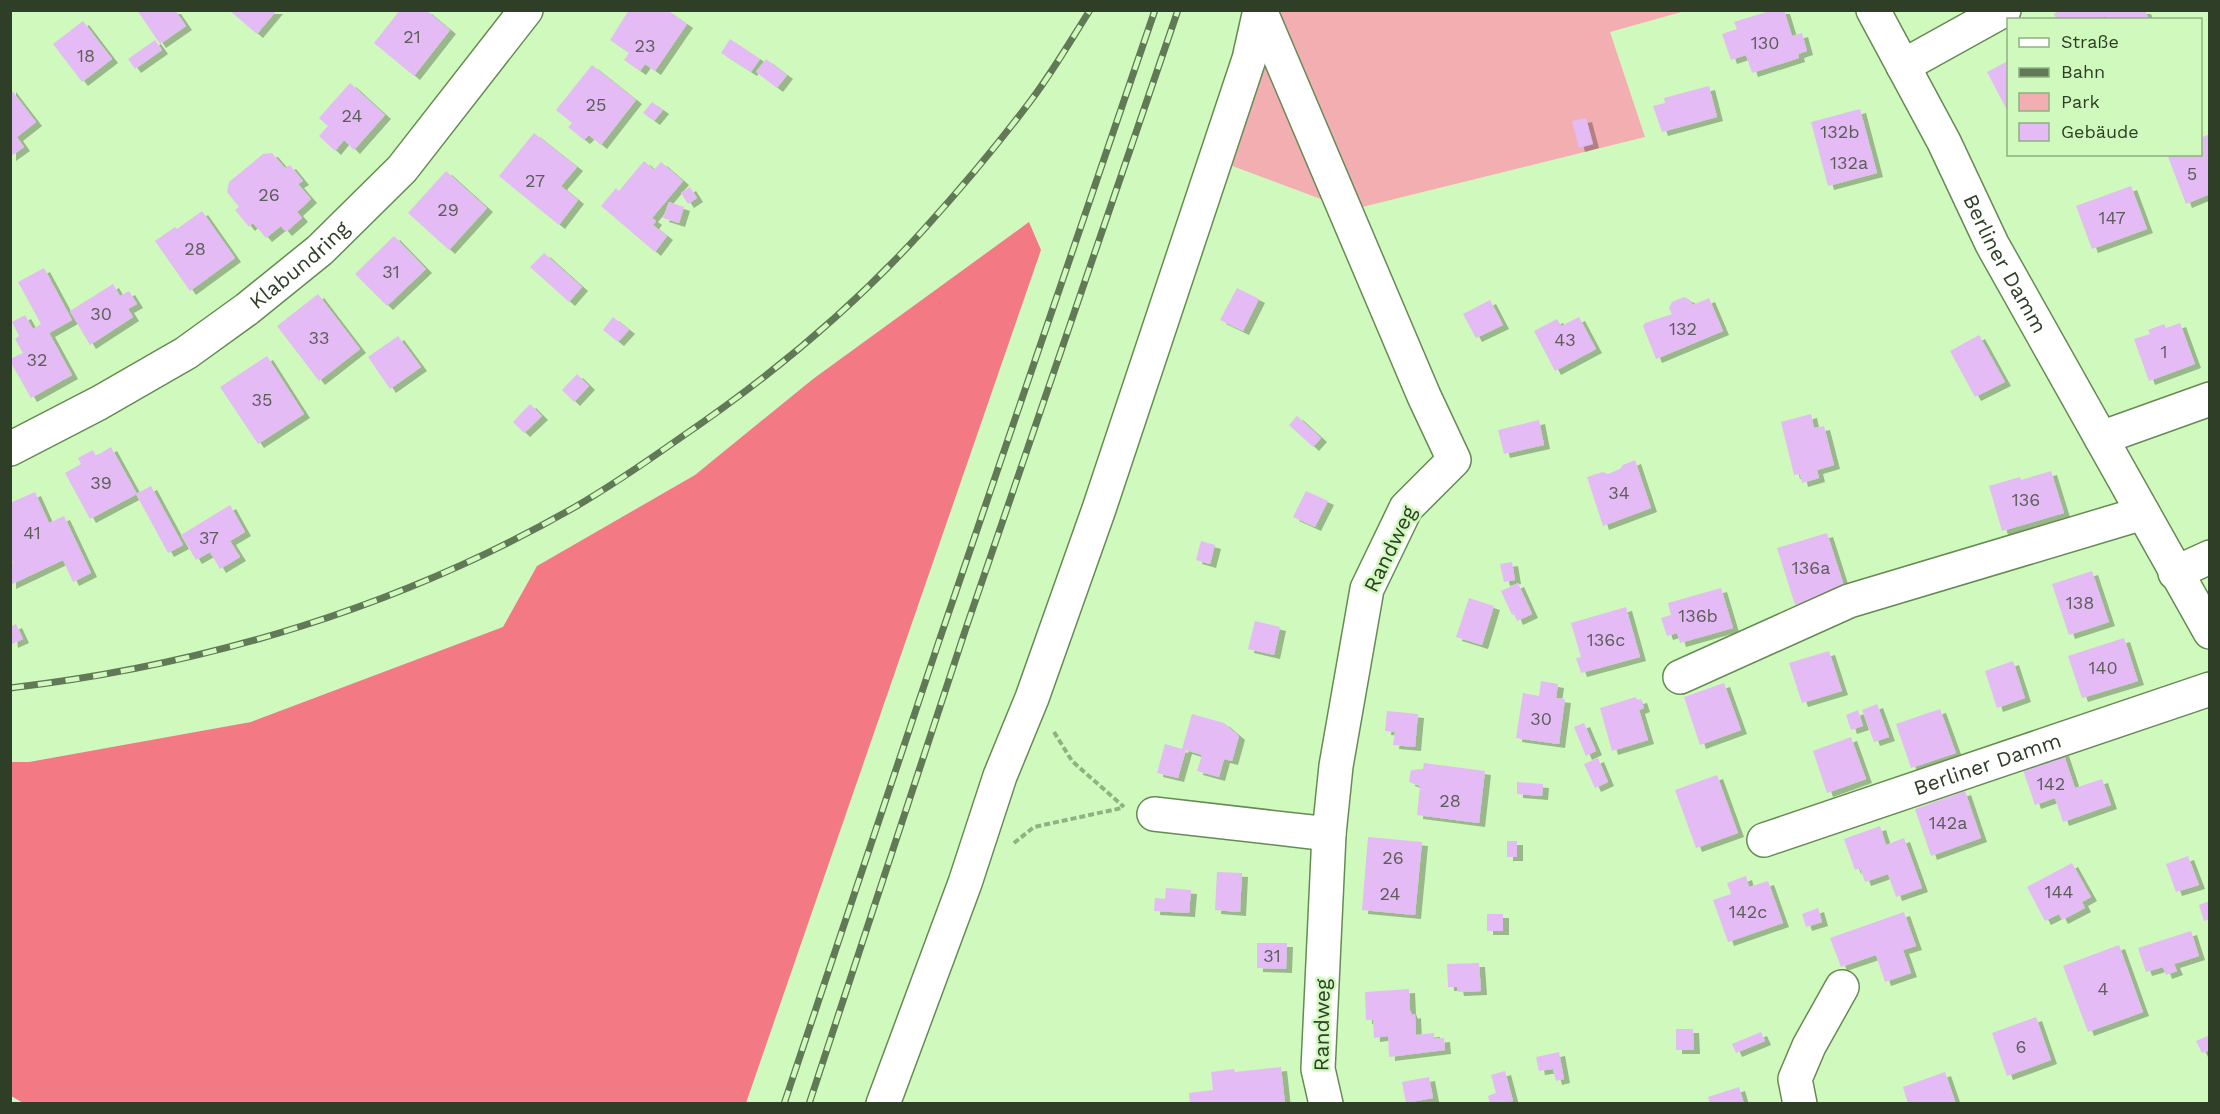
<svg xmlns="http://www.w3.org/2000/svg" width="2220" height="1114" font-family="'Work Sans',sans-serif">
	<defs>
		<filter id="shadow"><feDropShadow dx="6" dy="4" stdDeviation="0" flood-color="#0004"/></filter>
	</defs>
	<rect width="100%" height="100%" fill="#d0f9bd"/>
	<polygon fill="#f3aeb1" points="1270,11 1685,11 1610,32 1645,137 1350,210 1227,164"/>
	<polygon fill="#f37a85" points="1029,222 1041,250 746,1103 25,1104 11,1096 11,762 29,762 251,722 503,627 537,566 695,475 813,379"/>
	<g fill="#e4bbf5" filter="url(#shadow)">
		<polygon points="137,10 175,10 186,26 160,44"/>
		<polygon points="229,10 277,10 257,34"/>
		<polygon points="400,10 426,10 450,30 414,76 374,43"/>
		<polygon points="629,10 667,10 687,24 655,71 645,64 640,71 624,60 629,53 610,40"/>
		<polygon points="1773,10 1784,10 1792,36 1802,33 1807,51 1798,54 1799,58 1752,73 1746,55 1731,60 1722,34 1737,29 1734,22"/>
		<polygon points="2060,10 2145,10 2149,20 2107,20 2105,16 2098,20 2057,20 2054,14"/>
		<polygon points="83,21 112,59 82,82 53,44"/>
		<polygon points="730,39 760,59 751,72 721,53"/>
		<polygon points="155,40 162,50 135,69 128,59"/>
		<polygon points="766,59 787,75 777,88 756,72"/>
		<polygon points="2008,61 2008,112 1987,72"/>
		<polygon points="592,65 636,100 601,145 589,135 584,140 568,127 572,123 556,110"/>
		<polygon points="350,83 385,115 354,150 344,140 335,151 319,136 328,126 319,118"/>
		<polygon points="1709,86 1717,117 1662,132 1653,106 1665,103 1664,98"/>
		<polygon points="10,88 36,122 17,137 24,147 10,157"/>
		<polygon points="652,102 663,110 654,121 643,113"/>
		<polygon points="1860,109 1877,173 1828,186 1811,122"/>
		<polygon points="1586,118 1593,144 1579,148 1572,121"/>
		<polygon points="534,133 577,167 561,186 578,200 559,225 499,176"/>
		<polygon points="2210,134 2210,194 2186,204 2167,154 2200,154 2200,138"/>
		<polygon points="272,153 285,168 290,165 303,181 298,184 311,199 297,212 302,218 286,232 281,226 266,238 253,223 249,227 235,210 239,207 227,192 229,182 263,154"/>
		<polygon points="644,161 654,170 661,162 683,181 652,218 656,221 653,225 667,236 655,252 601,206 616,188 619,191"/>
		<polygon points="446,171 487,208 449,250 408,213"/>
		<polygon points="2131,186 2147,229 2092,249 2076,206"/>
		<polygon points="690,187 697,198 688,204 681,193"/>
		<polygon points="669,202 684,207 679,223 663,218"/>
		<polygon points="202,211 235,258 190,291 155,241 175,227 177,229"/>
		<polygon points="394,236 426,269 387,306 355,274"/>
		<polygon points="544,253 582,287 569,302 530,267"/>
		<polygon points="44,268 72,320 49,333 72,375 31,398 10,361 10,359 23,353 15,339 19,336 12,322 25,315 33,329 41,324 18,282"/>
		<polygon points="113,284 120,296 129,291 137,304 128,309 133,317 90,345 70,311"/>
		<polygon points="1237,288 1259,299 1243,331 1220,320"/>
		<polygon points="318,294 360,349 319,381 277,326"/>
		<polygon points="1684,297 1690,300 1693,305 1709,298 1723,331 1656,359 1643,326 1645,323 1672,314 1669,308 1672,302"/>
		<polygon points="1490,300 1503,325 1476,338 1463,314"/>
		<polygon points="613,317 629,330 618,342 603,330"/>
		<polygon points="1579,317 1596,349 1555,371 1534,331 1557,319 1561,326"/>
		<polygon points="2180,323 2195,364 2149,381 2134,339 2150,334 2148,330 2164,324 2166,328"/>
		<polygon points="1979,335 2005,382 1975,397 1950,351"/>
		<polygon points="398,336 421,367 390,389 368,357"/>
		<polygon points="267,356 304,414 258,444 220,387"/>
		<polygon points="577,374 589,386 574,402 562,390"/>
		<polygon points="530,404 542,416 524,433 513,422"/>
		<polygon points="1811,414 1814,428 1824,426 1834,465 1817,470 1819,478 1802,483 1800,474 1794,475 1781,422"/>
		<polygon points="1297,416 1321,438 1313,447 1289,425"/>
		<polygon points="1539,420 1544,445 1504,454 1498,430"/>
		<polygon points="111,447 137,494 90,519 65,473 81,464 78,458 93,450 96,456"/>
		<polygon points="1635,460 1651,508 1603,526 1587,477 1603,472 1608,474 1620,469 1623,465"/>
		<polygon points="2051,471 2064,513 2002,531 1989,486 2020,477 2021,480"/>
		<polygon points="151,486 183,545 168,553 136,494"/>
		<polygon points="1306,491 1328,501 1315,527 1293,517"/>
		<polygon points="35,492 49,523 64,516 91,573 73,582 63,560 10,585 10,564 13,563 10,557 10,503"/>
		<polygon points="230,505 245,532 230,541 240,557 220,569 210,552 196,560 181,535"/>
		<polygon points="1827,533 1845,589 1795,605 1777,548"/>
		<polygon points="1201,541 1215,545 1210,564 1196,560"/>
		<polygon points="1512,562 1515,580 1504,582 1500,564"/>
		<polygon points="2092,571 2109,622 2069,635 2052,584"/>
		<polygon points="1518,583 1532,614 1517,621 1514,614 1512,615 1501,591"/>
		<polygon points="1721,588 1733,628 1680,643 1677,633 1667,636 1661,618 1671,615 1668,603"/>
		<polygon points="1469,598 1494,606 1482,645 1456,637"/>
		<polygon points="1626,607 1640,657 1581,673 1576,658 1581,657 1571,623"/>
		<polygon points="1255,621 1280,627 1274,655 1248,649"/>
		<polygon points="16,624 23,639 12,644 10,627"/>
		<polygon points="2124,638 2138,681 2082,698 2068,656"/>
		<polygon points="1829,651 1842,691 1802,703 1789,663"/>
		<polygon points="2013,661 2025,698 1997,708 1985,671"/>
		<polygon points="1541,681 1558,684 1556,698 1565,699 1559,744 1516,738 1523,693 1539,696"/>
		<polygon points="1724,683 1741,730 1700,745 1684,697"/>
		<polygon points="1636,697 1637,700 1641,699 1644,708 1639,710 1648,740 1612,751 1600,708"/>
		<polygon points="1877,704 1889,737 1874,742 1862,710"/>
		<polygon points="1940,709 1956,753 1911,768 1896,724"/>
		<polygon points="1858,710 1863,726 1851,730 1846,715"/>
		<polygon points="1387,711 1418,714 1415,747 1393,745 1395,732 1385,731"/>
		<polygon points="1192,714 1224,723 1239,736 1232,761 1224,759 1219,777 1197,771 1202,755 1186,750 1178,778 1157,773 1165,744 1182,749"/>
		<polygon points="1584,723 1596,751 1586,756 1574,727"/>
		<polygon points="1851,737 1866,779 1827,793 1813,751"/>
		<polygon points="2063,752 2075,788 2102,779 2111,805 2063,822 2055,798 2035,805 2022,767"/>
		<polygon points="1598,758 1608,782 1595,788 1584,764"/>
		<polygon points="1424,763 1485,771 1479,823 1417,815 1420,786 1409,782 1411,770 1423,769"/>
		<polygon points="1717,775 1738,833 1696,848 1675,790"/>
		<polygon points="1517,782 1543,784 1542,796 1517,794"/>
		<polygon points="1965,791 1981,838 1931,856 1915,809"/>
		<polygon points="1880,826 1886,845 1904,838 1922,888 1896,897 1888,874 1865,882 1860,868 1855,870 1844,839"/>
		<polygon points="1368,837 1422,842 1415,915 1362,910"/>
		<rect x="1507" y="841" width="10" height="16"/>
		<polygon points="2188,856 2199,885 2176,892 2166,864"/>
		<polygon points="2072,863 2091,897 2082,902 2085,908 2062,920 2059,914 2045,921 2027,887"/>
		<polygon points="1217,872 1242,873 1240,912 1215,910"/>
		<polygon points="1746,876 1749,887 1768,881 1783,923 1728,942 1713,900 1731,894 1727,883"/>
		<polygon points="1166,888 1191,890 1189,913 1154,911 1155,898 1165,899"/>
		<polygon points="2210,901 2210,919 2204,921 2199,905"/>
		<polygon points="1818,908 1822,922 1806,927 1802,914"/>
		<polygon points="1904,912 1916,946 1903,950 1911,973 1885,982 1876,955 1841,967 1830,938"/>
		<rect x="1487" y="914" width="16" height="17"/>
		<polygon points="2191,931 2199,956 2174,964 2177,971 2166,975 2163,967 2146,972 2138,948"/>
		<polygon points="1257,943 1287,943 1286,969 1257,968"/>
		<polygon points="2119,945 2143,1012 2088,1032 2063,966"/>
		<polygon points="1479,963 1481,991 1458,992 1457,987 1448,987 1447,964"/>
		<polygon points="1409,989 1410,1010 1412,1015 1415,1014 1416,1035 1434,1033 1434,1039 1444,1038 1445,1050 1389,1057 1388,1036 1374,1038 1373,1020 1366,1020 1365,992"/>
		<polygon points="2036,1017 2051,1060 2007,1076 1992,1033"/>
		<polygon points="1676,1029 1693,1029 1694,1050 1676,1050"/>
		<polygon points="1761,1032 1765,1041 1736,1053 1732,1044"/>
		<polygon points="2210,1035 2210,1050 2202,1053 2196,1041"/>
		<polygon points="1559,1052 1564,1079 1556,1081 1553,1069 1539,1071 1536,1057"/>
		<polygon points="1281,1067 1285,1103 1190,1104 1189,1093 1213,1090 1211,1072 1234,1069 1235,1072"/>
		<polygon points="1505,1071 1513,1101 1490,1104 1488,1096 1496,1093 1491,1075"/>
		<polygon points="1945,1072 1956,1104 1908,1104 1903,1087"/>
		<polygon points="1429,1077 1433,1098 1406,1103 1402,1082"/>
		<polygon points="1739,1087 1744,1104 1710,1104 1708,1097"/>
	</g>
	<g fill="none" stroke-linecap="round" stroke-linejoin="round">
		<defs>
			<g id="minor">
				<polyline points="1260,10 1424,396 1454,460 1406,508 1367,589 1336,766 1329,834 1318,1069 1326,1104"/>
				<polyline points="1903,66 2004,10"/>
				<polyline points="2101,438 2210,399"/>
				<path id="s1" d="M10,449L99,403L186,353L247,309L320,250L402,169L526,10"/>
				<polyline points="2175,573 2210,557"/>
				<polyline points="1680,677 1849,601 2143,513"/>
				<polyline points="1154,814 1329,834"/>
				<path id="s2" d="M1764,840L2210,689"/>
				<polyline points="883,1104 965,883 1000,776 1032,698 1099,509 1249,59 1260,10"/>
				<polyline points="1800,1104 1795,1079 1809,1046 1842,987"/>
			</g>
			<g id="major">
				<path id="s3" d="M1873,10L1944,142L1992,244L2210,632"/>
			</g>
		</defs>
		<use href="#minor" stroke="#668a54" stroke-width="36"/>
		<use href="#major" stroke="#668a54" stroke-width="36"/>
		<g stroke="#92b183" stroke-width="4" stroke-dasharray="6 3" stroke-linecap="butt">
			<polyline points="1054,732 1072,761 1124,807"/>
			<polyline points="1014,843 1034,827 1122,808"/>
		</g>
		<use href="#minor" stroke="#fff" stroke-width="33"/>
		<use href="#major" stroke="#fff" stroke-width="33"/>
		<defs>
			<g id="rail">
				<path d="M10,688C208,665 402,606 575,507C611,486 646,462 680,438C770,377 854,307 926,227C963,186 999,143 1032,99C1053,71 1071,40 1090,10"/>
				<polyline points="784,1104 939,641 1155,10"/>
				<polyline points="809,1104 965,631 1178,10"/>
			</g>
		</defs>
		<use href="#rail" stroke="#617956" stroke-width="7"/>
		<use href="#rail" stroke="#d0f9bd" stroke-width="4.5" stroke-dasharray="14" stroke-linecap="butt"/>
	</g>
	<g text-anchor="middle" stroke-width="5" stroke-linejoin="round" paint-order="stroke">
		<g font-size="18" fill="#5c5e5a">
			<text x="412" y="43">21</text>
			<text x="1765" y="49">130</text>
			<text x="645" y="52">23</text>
			<text x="86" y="62">18</text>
			<text x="596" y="111">25</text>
			<text x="352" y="122">24</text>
			<text x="1840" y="138">132b</text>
			<text x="1849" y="169">132a</text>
			<text x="2192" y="180">5</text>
			<text x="535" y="187">27</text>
			<text x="269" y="201">26</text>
			<text x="448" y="216">29</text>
			<text x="2112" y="224">147</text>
			<text x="195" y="255">28</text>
			<text x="391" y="278">31</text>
			<text x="101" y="320">30</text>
			<text x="1683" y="335">132</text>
			<text x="319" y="344">33</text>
			<text x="1565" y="346">43</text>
			<text x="2164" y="358">1</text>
			<text x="37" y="366">32</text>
			<text x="262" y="406">35</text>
			<text x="101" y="489">39</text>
			<text x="1619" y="499">34</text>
			<text x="2026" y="506">136</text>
			<text x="32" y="539">41</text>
			<text x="209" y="544">37</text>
			<text x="1811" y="574">136a</text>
			<text x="2080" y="609">138</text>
			<text x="1698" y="622">136b</text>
			<text x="1606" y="646">136c</text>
			<text x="2103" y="674">140</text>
			<text x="1541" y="725">30</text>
			<text x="2051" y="790">142</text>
			<text x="1450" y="807">28</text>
			<text x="1948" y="829">142a</text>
			<text x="1393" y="864">26</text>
			<text x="2059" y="898">144</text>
			<text x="1390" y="900">24</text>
			<text x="1748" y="918">142c</text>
			<text x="1272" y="962">31</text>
			<text x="2103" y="995">4</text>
			<text x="2021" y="1053">6</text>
		</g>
		<g font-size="21" fill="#2f3f27" stroke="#d0f9bd">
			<text dy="7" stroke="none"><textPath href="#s3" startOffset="286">Berliner Damm</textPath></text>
			<text dy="7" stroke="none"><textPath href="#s1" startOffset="344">Klabundring</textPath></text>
			<text transform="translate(1390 549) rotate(-64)" y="7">Randweg</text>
			<text dy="7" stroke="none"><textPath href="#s2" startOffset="236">Berliner Damm</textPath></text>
			<text transform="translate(1322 1025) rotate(-89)" y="7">Randweg</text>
		</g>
	</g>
	<rect width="2220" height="1114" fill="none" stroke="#2f3f27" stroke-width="24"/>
	<rect x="2007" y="18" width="195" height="138" fill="#d0f9bd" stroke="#90af81" stroke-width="1.5"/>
	<rect x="2019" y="38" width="30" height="9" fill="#ffffff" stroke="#90af81" stroke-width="1.5"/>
	<text x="2061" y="48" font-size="18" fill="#2f3f27">Straße</text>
	<rect x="2019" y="68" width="30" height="9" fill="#617956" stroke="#90af81" stroke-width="1.5"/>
	<text x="2061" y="78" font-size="18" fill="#2f3f27">Bahn</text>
	<rect x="2019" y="93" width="30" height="18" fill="#f3aeb1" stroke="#90af81" stroke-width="1.5"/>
	<text x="2061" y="108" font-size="18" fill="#2f3f27">Park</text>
	<rect x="2019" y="123" width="30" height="18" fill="#e4bbf5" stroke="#90af81" stroke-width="1.5"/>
	<text x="2061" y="138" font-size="18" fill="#2f3f27">Gebäude</text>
</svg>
